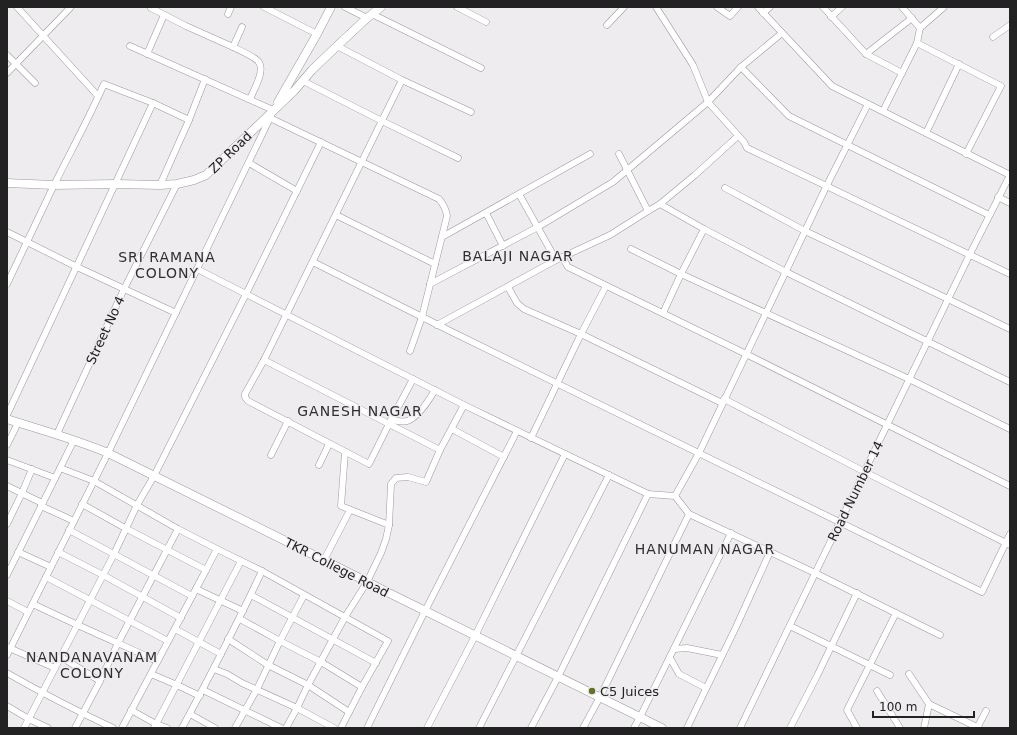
<svg xmlns="http://www.w3.org/2000/svg" width="1017" height="735" font-family="'DejaVu Sans',sans-serif">
	<rect width="100%" height="100%" fill="#efecef"/>
	<g fill="none" stroke-linecap="round" stroke-linejoin="round">
		<defs>
			<g id="street">
				<polyline points="17,7 98,96"/>
				<polyline points="264,7 317,34"/>
				<polyline points="345,7 367,18"/>
				<polyline points="457,7 486,22"/>
				<polyline points="656,7 693,65 708,102 744,142 747,148 1010,274"/>
				<polyline points="717,7 730,16 738,7"/>
				<polyline points="758,7 832,86 1010,175"/>
				<polyline points="823,7 866,54 902,73"/>
				<polyline points="902,7 920,28"/>
				<polyline points="151,8 186,26 233,47 242,27"/>
				<polyline points="763,13 770,7"/>
				<polyline points="228,14 231,7"/>
				<polyline points="372,14 481,68"/>
				<polyline points="831,17 842,7"/>
				<polyline points="607,25 624,7"/>
				<polyline points="993,37 1010,25"/>
				<polyline points="917,43 1001,86 966,154"/>
				<polyline points="337,46 402,80 471,112"/>
				<path d="M233,47C239,50 253,56 258,61C266,70 254,89 250,99"/>
				<polyline points="147,54 164,15"/>
				<polyline points="866,54 912,18"/>
				<polyline points="7,55 35,83"/>
				<polyline points="741,67 789,116 989,215"/>
				<polyline points="7,73 70,8"/>
				<polyline points="303,81 382,121 458,158"/>
				<polyline points="883,111 917,43 920,28 944,7"/>
				<path d="M270,118L439,199C444,205 446,209 447,216L422,317L410,351"/>
				<polyline points="189,120 205,79"/>
				<polyline points="926,133 959,64"/>
				<polyline points="321,142 246,294 464,405 648,494 675,496 689,514 815,573 940,635"/>
				<polyline points="619,154 648,211"/>
				<polyline points="249,163 297,191"/>
				<polyline points="725,188 805,231 948,299 1010,329"/>
				<polyline points="519,194 556,260"/>
				<polyline points="998,197 1010,203"/>
				<polyline points="660,204 704,229 786,272 1010,382"/>
				<polyline points="486,213 503,246"/>
				<polyline points="336,215 435,264"/>
				<polyline points="7,232 77,267 176,313"/>
				<polyline points="442,237 590,154"/>
				<polyline points="631,249 681,274 909,379 1010,429"/>
				<polyline points="562,257 568,267 746,354 1010,486"/>
				<polyline points="313,262 448,330 982,592 1010,534"/>
				<path d="M7,284C23,251 38,218 54,185C71,151 89,118 104,84L153,103L189,120L160,185"/>
				<polyline points="430,284 538,227 613,182 708,102 741,67 782,33"/>
				<polyline points="508,287 517,303 524,309 581,334 722,403"/>
				<polyline points="663,313 681,274 704,229"/>
				<polyline points="437,325 556,260 610,235 648,211 660,204 695,175 738,136"/>
				<polyline points="264,360 402,80"/>
				<polyline points="413,379 389,424 369,464 248,401 245,397 245,394 264,360 440,450"/>
				<polyline points="724,399 865,472 1010,545"/>
				<polyline points="7,415 153,103"/>
				<path d="M391,420C396,421 403,422 407,421C418,418 429,400 435,390"/>
				<polyline points="452,429 504,457"/>
				<polyline points="57,434 124,289 177,184"/>
				<polyline points="531,438 581,334 606,286"/>
				<polyline points="7,445 18,423"/>
				<polyline points="271,455 288,421"/>
				<polyline points="7,460 55,478"/>
				<polyline points="319,465 329,444"/>
				<polyline points="60,468 94,481 178,529 217,549 262,571 388,641 362,687 341,728"/>
				<polyline points="7,486 42,503"/>
				<polyline points="675,496 699,453 766,313 826,187 868,104"/>
				<polyline points="82,504 125,528 206,570 217,549"/>
				<polyline points="41,506 74,521"/>
				<polyline points="7,524 22,493 32,469"/>
				<polyline points="389,525 391,484 396,478 408,477 426,482 440,450 464,405"/>
				<polyline points="69,530 192,596"/>
				<polyline points="18,552 51,567"/>
				<polyline points="58,552 103,575 181,618"/>
				<polyline points="324,560 350,510"/>
				<polyline points="7,575 74,440"/>
				<polyline points="46,577 168,641"/>
				<polyline points="196,589 243,611"/>
				<polyline points="251,595 376,663"/>
				<polyline points="7,601 28,612"/>
				<path d="M33,604C74,624 116,642 157,661"/>
				<polyline points="240,619 280,641 321,662 362,687"/>
				<polyline points="790,626 890,675"/>
				<polyline points="175,629 221,654"/>
				<polyline points="228,639 268,665 308,685 349,712"/>
				<polyline points="7,647 55,668"/>
				<polyline points="674,649 687,648 722,655"/>
				<polyline points="7,655 108,453 270,118 273,110 130,46"/>
				<polyline points="61,657 100,681"/>
				<polyline points="670,658 679,674 706,688"/>
				<polyline points="214,669 227,674 242,683 297,708 334,728"/>
				<path d="M7,673C42,693 77,711 113,728"/>
				<polyline points="151,674 177,685 200,696"/>
				<polyline points="909,674 929,704 979,728"/>
				<polyline points="203,690 281,728"/>
				<polyline points="877,691 900,728"/>
				<polyline points="7,706 29,719 48,728"/>
				<polyline points="131,710 156,724 167,728"/>
				<polyline points="190,714 215,728"/>
				<polyline points="24,728 114,554 137,505 154,476 246,294 197,269"/>
				<polyline points="75,728 100,681 118,643 178,529"/>
				<polyline points="122,728 206,570"/>
				<polyline points="154,728 241,561"/>
				<path d="M182,728C210,676 237,624 262,571"/>
				<polyline points="235,728 257,689 280,641 304,595"/>
				<polyline points="286,728 297,708 308,685 345,617 367,582 381,553 386,539 389,525 341,506 345,452"/>
				<polyline points="368,728 368,726 425,611 517,431"/>
				<polyline points="427,728 475,636 565,454"/>
				<polyline points="479,728 609,475"/>
				<polyline points="531,728 558,677 648,494"/>
				<polyline points="583,728 600,697 689,514"/>
				<polyline points="634,728 640,717 731,533"/>
				<polyline points="687,728 736,627 770,552"/>
				<polyline points="740,728 970,254 1010,175"/>
				<polyline points="790,728 817,676 857,593"/>
				<polyline points="857,728 847,710 896,613"/>
				<polyline points="924,728 929,704"/>
				<polyline points="977,728 986,711"/>
			</g>
			<g id="secondary">
				<polyline points="278,102 317,34 331,7"/>
				<polyline points="7,183 54,185 116,184 160,185 177,184 194,180 206,175 294,91 312,70 337,46 367,18 381,7"/>
				<path d="M7,419C41,430 75,439 108,453L324,560L389,593L662,728"/>
			</g>
		</defs>
		<use href="#street" stroke="#9a989b" stroke-width="7"/>
		<use href="#secondary" stroke="#9a989b" stroke-width="9"/>
		<use href="#street" stroke="#fff" stroke-width="6"/>
		<use href="#secondary" stroke="#fff" stroke-width="8"/>
	</g>
	<circle fill="#627525" stroke="#efecef" stroke-width="1.5" cx="592" cy="691" r="4"/>
	<g text-anchor="middle" stroke-width="3" stroke-linejoin="round" paint-order="stroke">
		<g font-size="13" fill="#232223" stroke="#efecef">
			<text transform="translate(230 152) rotate(-44)" y="5">ZP Road</text>
			<text transform="translate(105 330) rotate(-65)" y="5">Street No 4</text>
			<text transform="translate(855 491) rotate(-64)" y="5">Road Number 14</text>
			<text transform="translate(337 567) rotate(27)" y="5">TKR College Road</text>
		</g>
		<g font-size="13" fill="#232223" stroke="#efecef" text-anchor="start">
			<text x="600" y="696">C5 Juices</text>
		</g>
		<g font-size="14" letter-spacing="1" fill="#312e31" stroke="#efecef">
			<text x="518" y="261">BALAJI NAGAR</text>
			<text x="167" y="262">SRI RAMANA<tspan x="167" dy="16">COLONY</tspan></text>
			<text x="360" y="416">GANESH NAGAR</text>
			<text x="705" y="554">HANUMAN NAGAR</text>
			<text x="92" y="662">NANDANAVANAM<tspan x="92" dy="16">COLONY</tspan></text>
		</g>
	</g>
	<rect width="1017" height="735" fill="none" stroke="#232223" stroke-width="16"/>
	<path d="M873 711v6h101v-6" fill="none" stroke="#232223" stroke-width="2"/>
	<text x="879" y="711" font-size="12" fill="#232223" stroke="#efecef" stroke-width="3" paint-order="stroke">100 m</text>
</svg>
